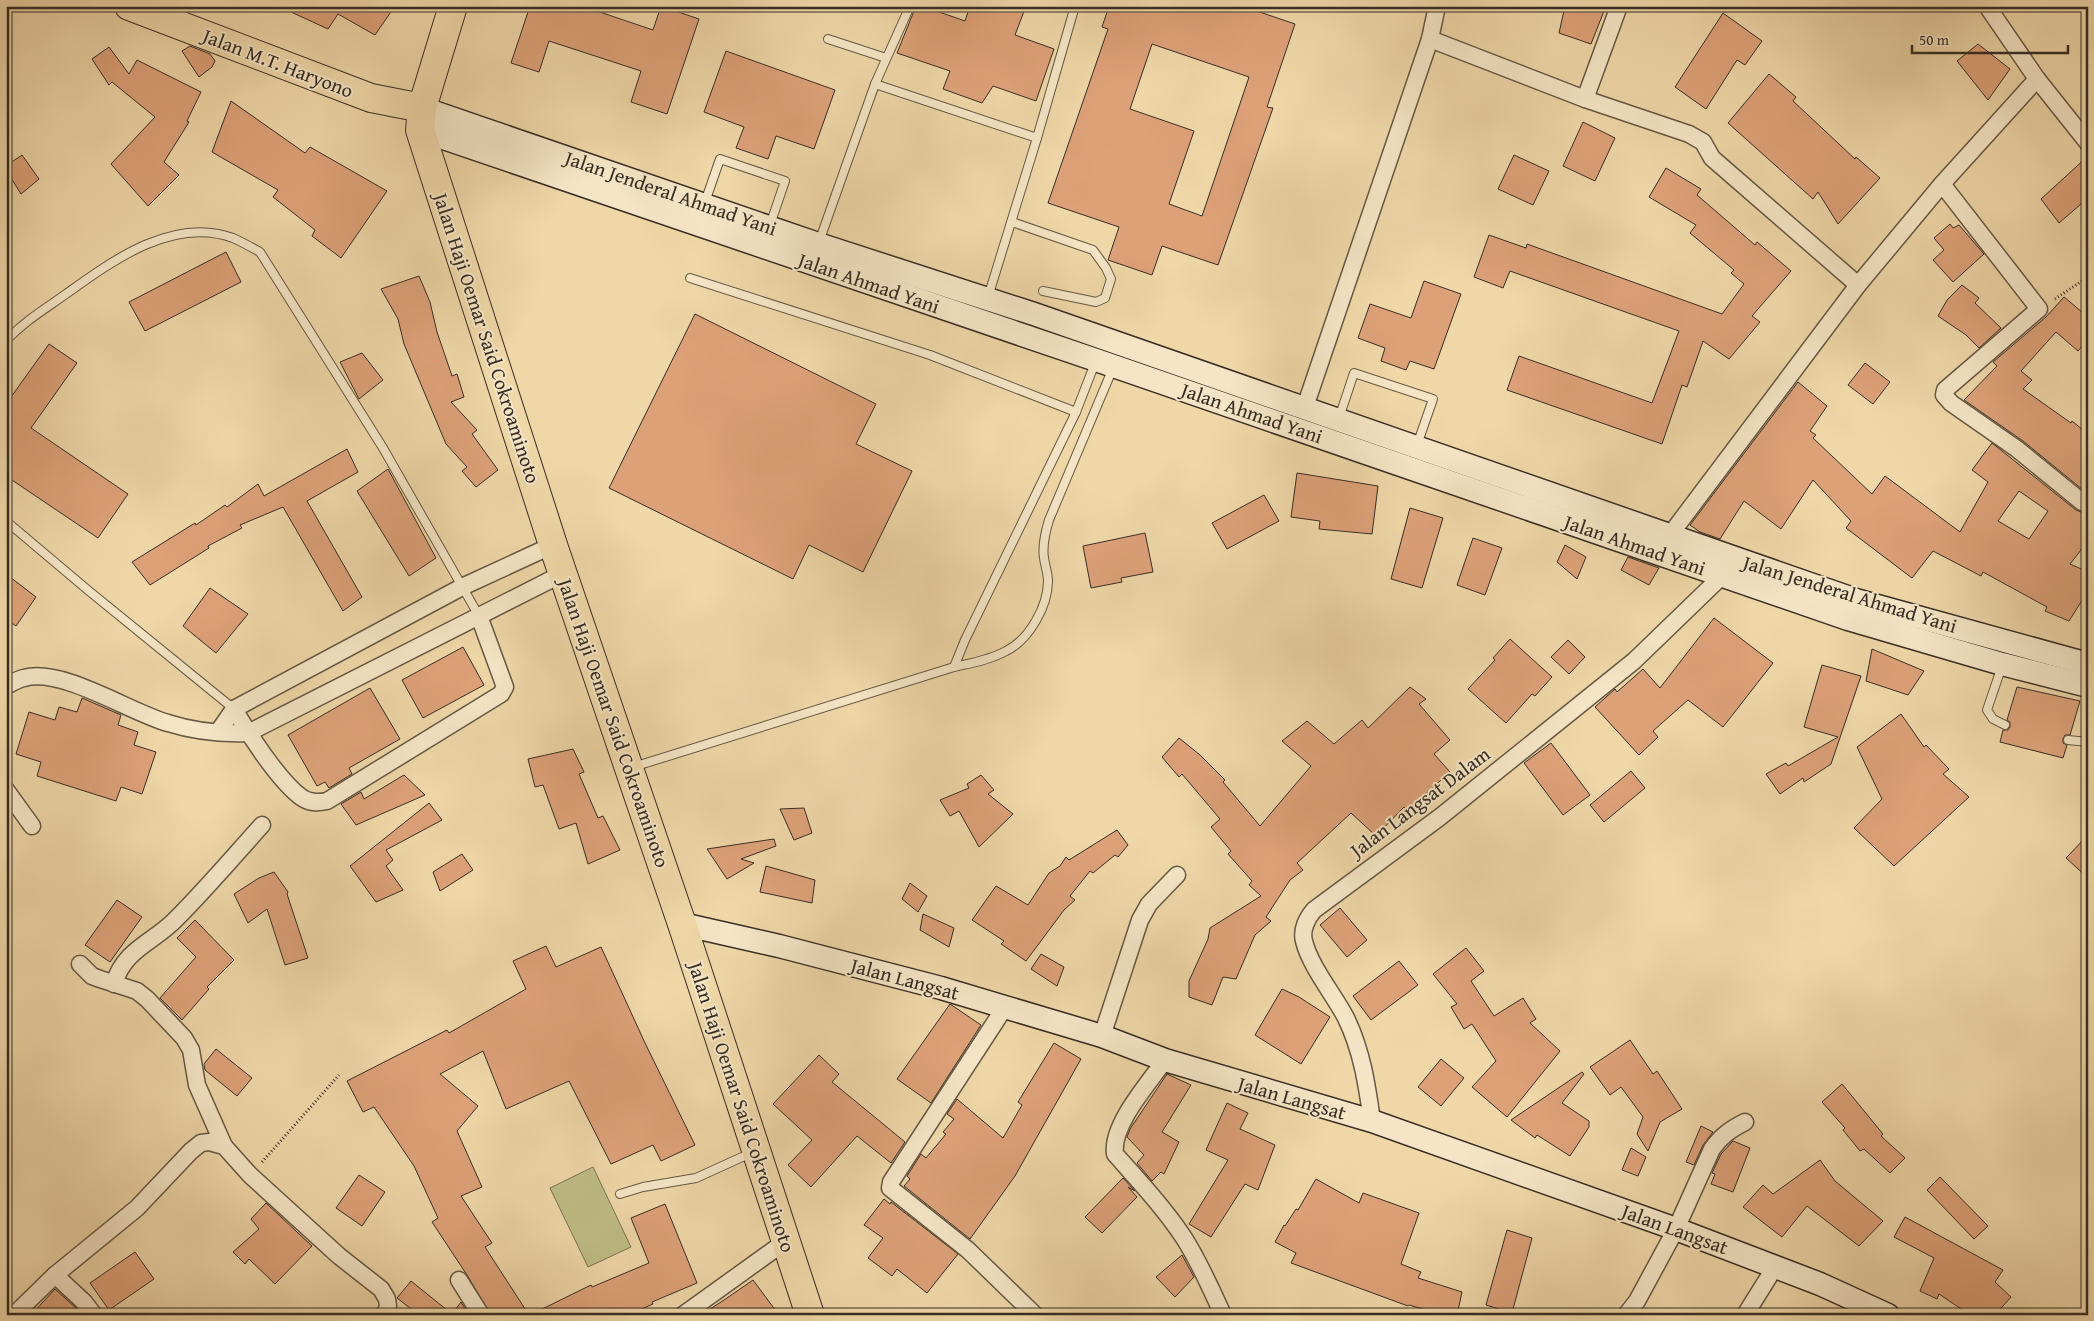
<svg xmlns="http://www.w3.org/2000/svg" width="2094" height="1321" font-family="'Gentium Book Plus',serif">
	<rect width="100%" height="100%" fill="#efd7a8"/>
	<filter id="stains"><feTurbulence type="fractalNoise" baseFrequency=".004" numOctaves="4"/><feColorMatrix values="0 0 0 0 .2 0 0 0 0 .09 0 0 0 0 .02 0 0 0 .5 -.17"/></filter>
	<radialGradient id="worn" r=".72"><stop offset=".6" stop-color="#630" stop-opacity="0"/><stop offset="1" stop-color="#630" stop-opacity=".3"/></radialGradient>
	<polygon fill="#bebd84" stroke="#7b7554" points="593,1167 631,1247 588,1267 550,1188"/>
	<g fill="#dda178" stroke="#382d24" fill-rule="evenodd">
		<polygon points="278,6 395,6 375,35 338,14 328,29"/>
		<polygon points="530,6 582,6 653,30 661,6 699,19 667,114 631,102 641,71 549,41 539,72 511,63"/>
		<polygon points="916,6 922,6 965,21 970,6 1026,6 1015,35 1054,49 1036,101 993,86 982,103 943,89 950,71 897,53"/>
		<path d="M1109,6H1242L1295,24L1267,107L1273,108L1218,265L1162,246L1152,275L1108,260L1119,227L1048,203L1108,29L1102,27ZM1152,44L1249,77L1202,216L1169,204L1194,131L1130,109Z"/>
		<polygon points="1565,6 1606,6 1591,44 1559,33"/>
		<polygon points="1723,13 1762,41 1745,65 1737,60 1706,109 1675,87"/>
		<polygon points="1978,44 2010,69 1988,100 1957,61"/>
		<polygon points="190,46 210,54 215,61 212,67 199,77 182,51"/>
		<polygon points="109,47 129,74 137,60 201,92 187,121 189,122 164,162 179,175 148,206 111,164 155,117 112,82 109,85 92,59"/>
		<polygon points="726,51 835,90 814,149 776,136 768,159 736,148 744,127 704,112"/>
		<polygon points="1769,74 1796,97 1793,101 1855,159 1856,157 1880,178 1838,224 1818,192 1813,199 1728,123"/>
		<polygon points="231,101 305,153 310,147 387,191 341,258 312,236 315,230 273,197 278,190 212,152"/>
		<polygon points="1583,122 1615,138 1595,181 1563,166"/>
		<polygon points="22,155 39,179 21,194 6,170 6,166"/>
		<polygon points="1514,155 1549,171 1533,205 1498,189"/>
		<polygon points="2088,156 2088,198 2059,223 2041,199"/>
		<polygon points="1666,168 1701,189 1697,195 1755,245 1757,242 1791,271 1752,316 1760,322 1729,359 1703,341 1687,387 1682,385 1662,444 1507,390 1519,356 1652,403 1679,331 1510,271 1503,288 1474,277 1489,235 1526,248 1527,244 1722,314 1744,284 1731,273 1734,270 1690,233 1696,225 1649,197"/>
		<polygon points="1950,224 1953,228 1959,225 1984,254 1953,282 1933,260 1944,250 1934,238"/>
		<polygon points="226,252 241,282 145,331 129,302"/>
		<polygon points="419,276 430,302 437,332 452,376 457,374 464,397 451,402 477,430 472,434 498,470 476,487 462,471 467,467 446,444 404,344 398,319 381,289"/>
		<polygon points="1424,281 1461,294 1434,369 1410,361 1406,370 1381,361 1385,348 1358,338 1370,304 1411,318"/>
		<polygon points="1962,285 1979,298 1975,303 2001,328 1979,348 1966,335 1938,316 1947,300"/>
		<polygon points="2064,297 2088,317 2088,339 2078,351 2056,332 2021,371 2032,380 2023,389 2071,423 2072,421 2088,434 2088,494 2023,441 1964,400 1997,366 1993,362 2046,317"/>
		<polygon points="695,314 876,404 856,444 912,471 863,572 809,545 793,579 609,488"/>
		<polygon points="49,344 77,363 31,428 128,494 98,538 6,476 6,404"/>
		<polygon points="362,353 383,380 359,399 340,362"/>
		<polygon points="1865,363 1890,382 1873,404 1848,385"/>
		<path d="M1798,382L1827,406L1810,431L1816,435L1813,438L1872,494L1885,476L1960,532L1988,482L1972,470L1992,443L2076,510L2081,512L2088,510V541L2070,564L2088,572V591L2069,621L2045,611L2047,607L1983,572L1981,576L1933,551L1912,578L1846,528L1851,521L1813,480L1781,529L1744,501L1720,539L1700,532L1690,525ZM2019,491L2048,511L2029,539L1998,521Z"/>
		<polygon points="347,449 358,472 307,501 362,597 343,611 283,507 240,525 242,528 208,546 209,548 150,585 132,562 195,523 196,525 225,505 227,507 258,484 264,496"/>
		<polygon points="388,469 436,558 409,576 357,491"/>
		<polygon points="1297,473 1378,486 1372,534 1319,529 1320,521 1291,517"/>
		<polygon points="1264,495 1279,521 1227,549 1212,523"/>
		<polygon points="1410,508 1443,518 1422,588 1391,579"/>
		<polygon points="1145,533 1153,572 1121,578 1122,582 1091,588 1083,546"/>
		<polygon points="1473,538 1502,548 1485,595 1457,585"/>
		<polygon points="1565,545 1586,557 1577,579 1557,562"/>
		<polygon points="1628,557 1659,568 1649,585 1621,570"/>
		<polygon points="6,574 36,597 16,626 6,619"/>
		<polygon points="210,588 248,614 216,653 183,626"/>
		<polygon points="1714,618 1773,663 1723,727 1688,700 1653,731 1658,737 1639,755 1595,707 1615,689 1617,692 1643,669 1660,688"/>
		<polygon points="1510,639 1552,677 1535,696 1532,694 1506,723 1468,689 1495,660 1493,658"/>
		<polygon points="1568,640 1585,657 1569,674 1551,657"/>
		<polygon points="463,647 484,685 423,718 402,680"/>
		<polygon points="1872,649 1924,671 1908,695 1866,681"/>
		<polygon points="1822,665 1861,676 1831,764 1804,782 1803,778 1780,794 1766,774 1786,763 1788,766 1838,737 1804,727"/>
		<polygon points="1410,687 1426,699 1419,704 1450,740 1434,754 1450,772 1407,811 1404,807 1376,836 1351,813 1297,863 1303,870 1290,880 1266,917 1271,921 1255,935 1236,979 1223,977 1212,1005 1189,997 1189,981 1208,939 1210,928 1261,896 1249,885 1252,881 1228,854 1231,851 1211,827 1220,819 1182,774 1179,777 1162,757 1179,738 1200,755 1225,780 1223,782 1260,826 1311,766 1282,741 1307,721 1334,744 1362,720 1368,728"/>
		<polygon points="2017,687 2080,701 2070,735 2065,735 2063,739 2063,743 2067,745 2063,758 2000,742 2003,730 2008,730 2010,727 2010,722 2007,720"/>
		<polygon points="370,688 400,739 349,768 352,774 329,788 325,782 317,786 288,735"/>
		<polygon points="82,698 121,715 118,725 138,732 134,745 156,752 142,794 121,787 116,801 37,776 41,762 16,754 29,712 55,720 59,707 77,712"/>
		<polygon points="1901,714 1924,747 1926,745 1949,769 1943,774 1969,797 1894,866 1854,828 1882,799 1857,747"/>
		<polygon points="1551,743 1590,795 1563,815 1524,763"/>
		<polygon points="573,749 584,772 579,774 598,818 603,816 620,850 588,864 576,823 559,829 543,785 535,787 528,759"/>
		<polygon points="1631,771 1645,788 1604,822 1590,805"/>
		<polygon points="404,775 425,795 356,825 341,804 361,792 364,799"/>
		<polygon points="981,775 994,790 988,794 1013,814 979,847 959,811 950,816 940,800 969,788 967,784"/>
		<polygon points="429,803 442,820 386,850 393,860 386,866 403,890 376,902 350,866"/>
		<polygon points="804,808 812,833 794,840 780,809"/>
		<polygon points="1117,830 1128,845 1118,857 1115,855 1093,873 1090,871 1070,896 1075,900 1064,910 1026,961 1001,944 1004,941 972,920 996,886 1028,905 1049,873 1060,866 1066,857 1069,860"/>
		<polygon points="2088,835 2088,878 2066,858"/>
		<polygon points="774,839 776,846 741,859 754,863 727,879 707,849"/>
		<polygon points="462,854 473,870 440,891 433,872"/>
		<polygon points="766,866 815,880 812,903 760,892"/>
		<polygon points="274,872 288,892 287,894 308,958 285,965 267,909 248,923 234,894 259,878"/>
		<polygon points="910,883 927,896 918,912 902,899"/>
		<polygon points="117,900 142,917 110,962 85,945"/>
		<polygon points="1340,908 1367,940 1347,957 1320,925"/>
		<polygon points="923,914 954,928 949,947 920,930"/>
		<polygon points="195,920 234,960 207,987 209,989 182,1020 160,998 196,957 177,938"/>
		<polygon points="546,946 556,967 601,947 645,1043 695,1145 661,1161 653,1145 611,1164 569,1081 506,1109 483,1051 440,1074 478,1106 457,1131 482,1187 461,1196 492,1243 485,1247 529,1315 491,1315 467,1275 432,1222 438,1218 414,1166 374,1107 363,1112 347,1081 447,1030 449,1033 526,989 513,961"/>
		<polygon points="1466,948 1484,971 1471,981 1494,1016 1523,998 1536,1019 1530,1023 1560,1051 1507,1117 1472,1087 1496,1061 1472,1024 1464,1029 1451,1007 1457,1004 1433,974"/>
		<polygon points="1041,954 1064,967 1057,986 1031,969"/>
		<polygon points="1399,961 1418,985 1371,1020 1353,996"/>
		<polygon points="1282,989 1299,997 1330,1017 1301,1064 1255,1035"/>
		<polygon points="950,1004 981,1025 931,1103 897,1079"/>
		<polygon points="1630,1040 1653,1074 1657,1071 1682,1109 1660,1122 1648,1151 1637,1134 1643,1117 1621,1087 1610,1095 1590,1067"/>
		<polygon points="1054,1043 1081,1059 1015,1176 970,1239 904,1186 910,1179 907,1176 921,1154 926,1158 946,1134 943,1132 954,1119 947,1114 957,1099 1003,1138 1022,1105 1018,1102"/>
		<polygon points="216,1049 252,1078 237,1096 205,1070 204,1064"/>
		<polygon points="819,1055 839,1074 832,1082 905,1142 891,1163 857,1136 811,1187 788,1165 812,1140 773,1104"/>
		<polygon points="1441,1059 1464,1078 1441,1106 1418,1087"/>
		<polygon points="1582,1072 1584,1074 1562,1103 1589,1121 1589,1127 1570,1156 1537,1135 1535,1138 1511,1120"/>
		<polygon points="1167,1074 1191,1085 1162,1132 1179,1142 1164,1174 1161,1172 1152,1181 1137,1163 1144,1155 1127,1137 1130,1129"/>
		<polygon points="1842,1084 1883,1134 1881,1136 1905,1158 1890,1173 1864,1149 1860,1151 1843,1130 1845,1128 1822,1102"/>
		<polygon points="1227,1103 1248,1113 1240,1129 1275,1145 1258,1190 1245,1184 1211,1237 1189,1224 1228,1160 1206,1150"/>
		<polygon points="1701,1126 1713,1132 1703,1145 1694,1165 1686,1162"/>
		<polygon points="1733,1141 1750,1148 1733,1192 1711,1184 1715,1174 1712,1173 1721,1154"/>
		<polygon points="1631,1148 1646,1157 1638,1176 1622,1170"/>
		<polygon points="1820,1160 1835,1181 1883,1221 1859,1246 1807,1206 1782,1237 1743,1207 1763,1185 1773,1194"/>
		<polygon points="359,1175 385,1192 362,1226 336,1208"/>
		<polygon points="1940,1177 1988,1226 1974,1239 1927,1190"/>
		<polygon points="1123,1178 1135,1191 1128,1187 1137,1197 1102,1233 1085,1217"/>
		<polygon points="1316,1179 1359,1203 1363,1193 1419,1213 1401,1264 1421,1272 1418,1278 1462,1292 1457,1315 1444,1315 1409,1305 1408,1306 1291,1263 1296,1253 1275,1242 1284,1225 1285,1226 1296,1209 1298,1210"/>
		<polygon points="884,1199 890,1204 891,1202 958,1254 927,1293 897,1269 892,1276 868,1258 883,1238 864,1225"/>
		<polygon points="266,1203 312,1246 275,1284 249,1259 245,1264 233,1252 259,1229 251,1219"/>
		<polygon points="665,1204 697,1283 652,1302 653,1304 628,1315 530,1315 591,1285 592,1287 649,1263 631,1218"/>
		<polygon points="1905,1217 2003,1270 1995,1282 2011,1297 1995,1315 1970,1315 1939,1294 1937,1299 1920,1291 1934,1258 1894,1237"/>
		<polygon points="1507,1230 1532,1238 1512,1313 1486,1305"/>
		<polygon points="135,1252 154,1279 109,1310 90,1283"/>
		<polygon points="1182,1255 1194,1277 1175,1297 1156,1277"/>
		<polygon points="753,1280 779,1315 701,1315 727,1298"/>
		<polygon points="411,1281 452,1314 461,1302 469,1315 419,1315 397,1298"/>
		<polygon points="55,1289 77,1309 81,1315 31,1315"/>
	</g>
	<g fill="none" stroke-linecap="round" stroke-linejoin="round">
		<defs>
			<g id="lane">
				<polyline points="828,39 886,58"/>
				<polyline points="875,84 1037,138"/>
				<polyline points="705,202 720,159 785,181 770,225"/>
				<polyline points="1012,222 1093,250 1106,268 1111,279 1105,298 1096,302 1043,291"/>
				<polyline points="819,242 875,84 910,6"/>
				<polyline points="690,278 930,355 1076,412"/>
				<polyline points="988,297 1037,138 1075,6"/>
				<path d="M6,341C23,322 45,309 66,294C112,261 173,216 233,238C242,242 251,247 260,252L383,448L479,616"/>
				<polyline points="1339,418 1354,373 1433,399 1417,445"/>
				<polyline points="6,521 89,591 234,709"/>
				<polyline points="2002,666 1987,710 1993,719 2005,725"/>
				<polyline points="954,667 965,640 1076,412 1095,363"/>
				<polyline points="2068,740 2088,742"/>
				<path d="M633,767L954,667C971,663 990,660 1006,651C1029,640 1048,606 1048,581C1048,573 1045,566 1044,558C1042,545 1045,533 1049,520L1113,368"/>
				<polyline points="620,1194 643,1187 696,1178 751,1153"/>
			</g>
			<g id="street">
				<polyline points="1987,6 2037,79 2088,143"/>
				<polyline points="1430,39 1585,99 1619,6"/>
				<polyline points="1585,99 1689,134 1703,142 1712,158 1858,285"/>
				<polyline points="1942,184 2039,309 1945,390 1944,395 1951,403 2017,449 2082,502"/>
				<polyline points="1305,407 1430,39 1437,6"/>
				<polyline points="1670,535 1858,285 1942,184 2037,79"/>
				<path d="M6,686C12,683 18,679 24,678C62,667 131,713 168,723C193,731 222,734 248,733L564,573"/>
				<path d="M234,709C248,733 279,781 301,797C309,803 317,803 327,801L501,694L505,687L479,616"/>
				<polyline points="218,732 234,709 462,587 553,545"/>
				<polyline points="6,790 32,826"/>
				<polyline points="80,964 92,976 100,979 137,991 147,999 184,1038 191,1050 197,1085 224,1146"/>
				<path d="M114,984C124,949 153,943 176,919C206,889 234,856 262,825"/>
				<polyline points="1005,1007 891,1182 890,1188 968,1250 1035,1315"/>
				<polyline points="1102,1036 1140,920 1149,904 1177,875"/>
				<path d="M1165,1060C1148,1084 1111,1125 1115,1154C1139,1181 1164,1208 1184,1238C1200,1263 1211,1289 1223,1315"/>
				<path d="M1372,1121C1367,1085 1362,1051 1346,1018C1334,995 1310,966 1304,941C1301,930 1307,918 1314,910L1440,817L1634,661L1723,575"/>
				<polyline points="55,1275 84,1302 94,1315"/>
				<polyline points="459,1280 481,1315"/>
				<polyline points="14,1315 55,1275 137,1208 191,1151 201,1143 209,1142 224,1146 250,1175 339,1256 381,1289 387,1299 388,1306 385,1315"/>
				<polyline points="683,1315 786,1241"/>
				<path d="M1626,1315L1637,1301L1676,1229L1712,1149C1721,1136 1731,1129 1745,1122"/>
				<polyline points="1745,1315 1775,1267"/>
			</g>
			<g id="secondary">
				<polyline points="422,108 818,244 1034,314 1856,600 2088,664"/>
				<polyline points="420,130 1096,360 1848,619 2002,664 2088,686"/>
				<polyline points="682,924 779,946 941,988 1102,1036 1165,1060 1372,1121 1676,1229 1820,1284 1888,1315"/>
			</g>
			<g id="highway">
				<polyline points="129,6 371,98 422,108"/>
				<polyline points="453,6 422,108 420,130 553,545 682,924 810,1315"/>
			</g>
		</defs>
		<use href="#lane" stroke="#665845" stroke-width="10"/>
		<use href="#street" stroke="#665845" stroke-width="19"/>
		<use href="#secondary" stroke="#382d24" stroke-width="25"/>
		<use href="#highway" stroke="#382d24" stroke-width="30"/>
		<g stroke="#382d24" stroke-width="3" stroke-dasharray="1 2.5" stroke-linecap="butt">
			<polyline points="2055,299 2088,277"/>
			<polyline points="262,1162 339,1075"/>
		</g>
		<use href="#lane" stroke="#f5e5c6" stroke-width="8"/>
		<use href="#street" stroke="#f5e5c6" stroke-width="16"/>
		<use href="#secondary" stroke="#f5e5c6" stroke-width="22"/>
		<use href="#highway" stroke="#efd7a8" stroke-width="28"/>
	</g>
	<g text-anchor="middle" stroke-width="4" stroke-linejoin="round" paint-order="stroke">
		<g font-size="20" fill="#382d24" stroke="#f5e5c6">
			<text transform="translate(278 63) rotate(21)" y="7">Jalan M.T. Haryono</text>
			<text transform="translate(671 193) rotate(19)" y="7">Jalan Jenderal Ahmad Yani</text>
			<text transform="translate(869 283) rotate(19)" y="7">Jalan Ahmad Yani</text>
			<text transform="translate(487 338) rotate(72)" y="7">Jalan Haji Oemar Said Cokroaminoto</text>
			<text transform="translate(1252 413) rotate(19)" y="7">Jalan Ahmad Yani</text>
			<text transform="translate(1635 545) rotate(19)" y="7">Jalan Ahmad Yani</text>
			<text transform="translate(1850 594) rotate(17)" y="7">Jalan Jenderal Ahmad Yani</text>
			<text transform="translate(614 723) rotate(71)" y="7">Jalan Haji Oemar Said Cokroaminoto</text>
			<text transform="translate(1420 802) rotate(-37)" y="7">Jalan Langsat Dalam</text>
			<text transform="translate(905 979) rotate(15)" y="7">Jalan Langsat</text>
			<text transform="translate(1292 1098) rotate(16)" y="7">Jalan Langsat</text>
			<text transform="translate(742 1107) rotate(72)" y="7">Jalan Haji Oemar Said Cokroaminoto</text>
			<text transform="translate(1675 1229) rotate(20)" y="7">Jalan Langsat</text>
		</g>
	</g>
	<rect width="2094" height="1321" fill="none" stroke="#efd7a8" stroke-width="25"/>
	<rect x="8" y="8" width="2079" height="1306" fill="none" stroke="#382d24" stroke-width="2.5"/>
	<rect x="12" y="12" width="2069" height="1296" fill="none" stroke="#382d24"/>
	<path d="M1912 45v8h156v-8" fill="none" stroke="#382d24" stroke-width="2.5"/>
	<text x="1919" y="45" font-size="15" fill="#382d24" stroke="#f5e5c6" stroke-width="4" paint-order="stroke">50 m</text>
	<rect width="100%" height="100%" filter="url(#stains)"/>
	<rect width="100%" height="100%" fill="url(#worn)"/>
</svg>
